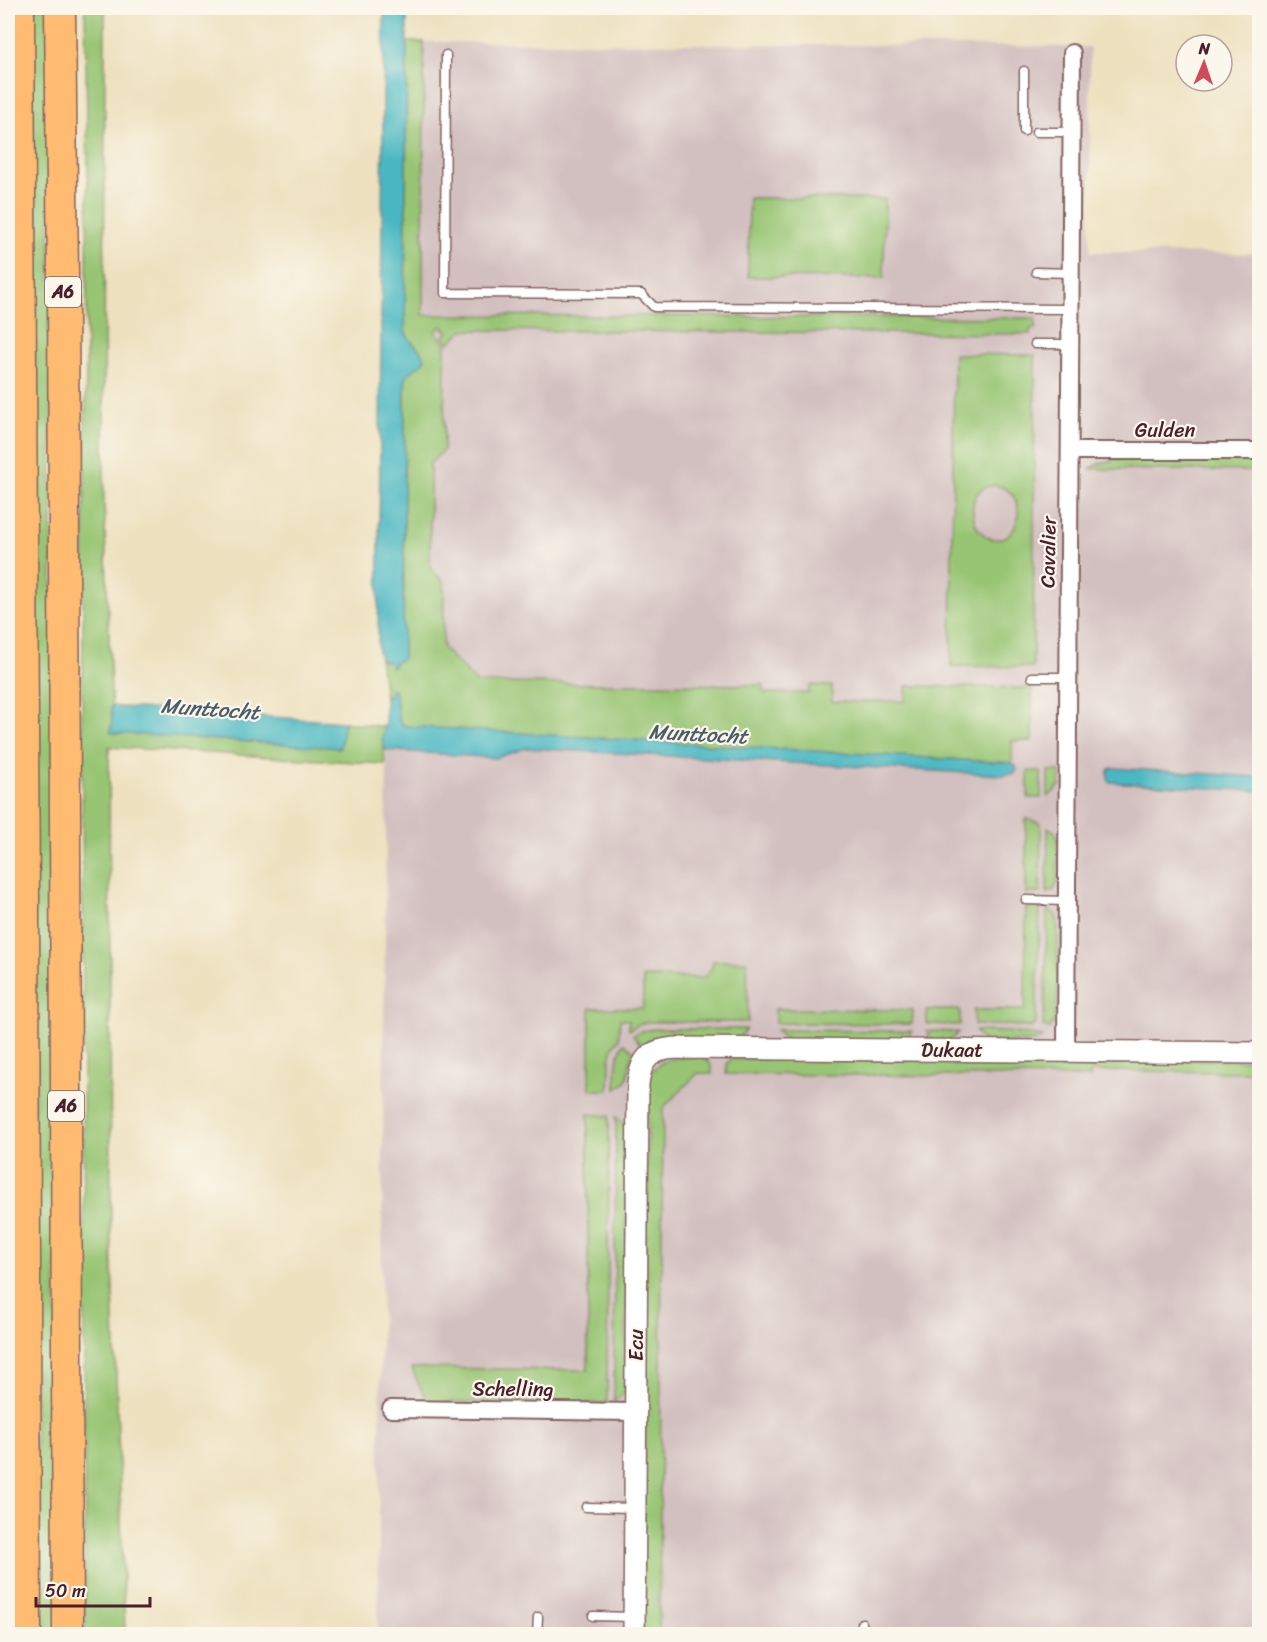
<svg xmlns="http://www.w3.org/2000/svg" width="1267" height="1642" font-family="Sriracha,sans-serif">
	<rect width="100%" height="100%" fill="#fbf7ec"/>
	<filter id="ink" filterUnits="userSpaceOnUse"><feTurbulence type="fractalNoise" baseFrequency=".0167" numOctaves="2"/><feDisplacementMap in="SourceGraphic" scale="12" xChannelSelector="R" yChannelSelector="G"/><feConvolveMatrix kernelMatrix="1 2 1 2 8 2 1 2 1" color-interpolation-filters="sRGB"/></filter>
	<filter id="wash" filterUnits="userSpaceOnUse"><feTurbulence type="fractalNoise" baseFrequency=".008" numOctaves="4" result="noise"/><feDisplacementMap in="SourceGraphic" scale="24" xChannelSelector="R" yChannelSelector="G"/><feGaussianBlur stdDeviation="1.35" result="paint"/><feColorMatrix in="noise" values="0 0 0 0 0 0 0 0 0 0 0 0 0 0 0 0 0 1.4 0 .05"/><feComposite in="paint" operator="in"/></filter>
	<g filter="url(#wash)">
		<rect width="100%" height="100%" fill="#eee1c0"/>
		<polygon fill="#d2bfbf" points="424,42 1090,47 1090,252 1259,254 1259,1634 378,1634 387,737 419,737"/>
		<g fill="#98c573" stroke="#71724f" stroke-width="1.5" fill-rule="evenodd">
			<polygon points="30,8 49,8 58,1634 36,1634"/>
			<path d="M85,8H105L104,502L112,719L111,732L343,727L344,722L385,727C382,739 385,751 385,764L109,747L111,1231L125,1634H85L82,718L88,177Z"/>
			<path d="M407,42H424L423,315L1035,318V329H1030V334L463,330L449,343L443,337L448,332L441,326L435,332L447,345L445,348L444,450L430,463V568L444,582L443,648L477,683L764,685V693H809L810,685L832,686V702L906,701V686L1032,688V741H1012V763L420,728C394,725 399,721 396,698L390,694L385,697L380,659C386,663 398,663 403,658L405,382C408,367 419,370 425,359L408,338L405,331Z"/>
			<polygon points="749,198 885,199 884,278 748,277"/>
			<path d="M954,354L1035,355L1033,667L951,666ZM995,485C1014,488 1022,506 1016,524C1012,538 995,544 983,534C971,524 968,498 982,489C986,486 991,486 995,485Z"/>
			<polygon points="1113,459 1259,460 1259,471 1089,469 1101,463 1112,461"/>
			<rect x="1028" y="771" width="13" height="27"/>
			<polygon points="1048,771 1060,771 1060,786 1048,797"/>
			<polygon points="1026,819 1041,823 1040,893 1026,893"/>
			<polygon points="1048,827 1055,832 1058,838 1058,881 1054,890 1047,893"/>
			<polygon points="1026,908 1040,908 1036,1023 1031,1028 1010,1025 974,1025 974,1010 1025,1010"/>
			<polygon points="1047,909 1054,913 1058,921 1057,1007 1054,1020 1050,1029 1045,1028 1043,1024 1045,1004"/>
			<polygon points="713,961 747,961 748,1022 648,1022 637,1025 629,1030 629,1020 620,1019 619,1039 613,1047 610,1059 609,1090 590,1090 590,1008 643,1008 643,977 703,978 712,968"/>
			<polygon points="775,1009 913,1010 912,1024 775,1023"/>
			<polygon points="927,1010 960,1010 960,1025 927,1024"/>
			<polygon points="652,1029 746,1029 740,1037 733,1041 650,1041 640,1044 633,1035 641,1031"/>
			<polygon points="776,1030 912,1031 906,1040 791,1042 782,1037"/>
			<path d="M927,1031L958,1032C951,1044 932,1048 927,1031Z"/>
			<polygon points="975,1031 1008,1032 1042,1037 1034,1042 987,1043 979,1037"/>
			<path d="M624,1043L634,1051C625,1066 635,1078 616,1089C616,1072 615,1058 624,1043Z"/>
			<path d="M703,1057C710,1062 712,1065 712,1074L698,1073L663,1108L659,1634H642L648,1078C661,1054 679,1058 703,1057Z"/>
			<polygon points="731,1059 1260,1060 1259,1072 1091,1071 1090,1077 726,1074 727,1064"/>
			<path d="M588,1114L609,1116L607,1403L434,1402C421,1396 417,1380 412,1368L588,1370Z"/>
			<polygon points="616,1117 623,1123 628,1130 626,1390 619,1398 614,1402"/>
		</g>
		<g fill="#49b8c2" stroke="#4a6c76" stroke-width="1.5">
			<path d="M384,8H407L405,331C408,343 421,347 425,359C419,370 408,367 405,382L403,658L401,660L394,662V667H391L390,662L383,661L380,659L378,651Z"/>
			<polygon points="390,689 394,689 399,720 401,724 406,726 1012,763 1015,765 1017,769 1015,773 1004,775 544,749 526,748 496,758 385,750 382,738 385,726 385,697 390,694"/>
			<polygon points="111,706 123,707 344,722 340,748 111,733 112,719"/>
			<polygon points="1112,768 1259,777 1259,791 1110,782 1108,779 1108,770"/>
		</g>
	</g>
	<g filter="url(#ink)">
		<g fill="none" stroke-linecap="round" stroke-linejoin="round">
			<defs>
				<g id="service">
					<polyline points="446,55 445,293 641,294 654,307 1071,309"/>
					<polyline points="1024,131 1024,71"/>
					<polyline points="1036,132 1072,132"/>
					<polyline points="1036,272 1071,273"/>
					<polyline points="1035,344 1071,344"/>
					<polyline points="1032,677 1068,677"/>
					<polyline points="1026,900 1066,901"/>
					<polyline points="586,1507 634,1508"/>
					<polyline points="593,1616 634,1617"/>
					<polyline points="862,1623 863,1634"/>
					<polyline points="537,1634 538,1617"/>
				</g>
				<g id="minor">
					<polyline points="1070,451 1260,451"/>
					<polyline points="1066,1051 1072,53"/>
					<polyline points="391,1409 635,1412"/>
				</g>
				<path id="tertiary" d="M634,1634L638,1084C641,1057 651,1049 678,1048L1260,1053"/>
				<g id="motorway">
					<polyline points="19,8 24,899 26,1634"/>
					<polyline points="60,8 63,276 68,1634"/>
				</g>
			</defs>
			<use href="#service" stroke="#83635f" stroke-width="11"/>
			<use href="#minor" stroke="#83635f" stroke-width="20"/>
			<use href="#tertiary" stroke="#83635f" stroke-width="24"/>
			<use href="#motorway" stroke="#83635f" stroke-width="33"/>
			<use href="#service" stroke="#fff" stroke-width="8"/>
			<use href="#minor" stroke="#fff" stroke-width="16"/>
			<use href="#tertiary" stroke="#fff" stroke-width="21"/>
			<use href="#motorway" stroke="#febb71" stroke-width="30"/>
		</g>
	</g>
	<g text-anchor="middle" stroke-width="4.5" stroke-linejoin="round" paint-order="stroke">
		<g fill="#fbf7ec" stroke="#7f6065" stroke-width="1.5">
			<rect x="45" y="277" width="36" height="30" rx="4.5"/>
			<rect x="48" y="1091" width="36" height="30" rx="4.5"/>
		</g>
		<g font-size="18" font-weight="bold" fill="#4a1f2b">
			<text x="63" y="298">A6</text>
			<text x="66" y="1112">A6</text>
		</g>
		<g font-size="20" fill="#4a1f2b" stroke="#fbf7ec">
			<text x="1165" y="437">Gulden</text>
			<text transform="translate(1048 552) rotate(-89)" y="7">Cavalier</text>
			<text x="952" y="1057">Dukaat</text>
			<text transform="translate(636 1345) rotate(-90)" y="7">Ecu</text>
			<text x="513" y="1396">Schelling</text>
		</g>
		<g font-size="21" font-style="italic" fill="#4a5c67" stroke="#fbf7ec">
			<text transform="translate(210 709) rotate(4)" y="7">Munttocht</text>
			<text transform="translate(698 734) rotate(3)" y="7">Munttocht</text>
		</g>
	</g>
	<rect width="1267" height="1642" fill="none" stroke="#fbf7ec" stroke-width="30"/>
	<g transform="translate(1204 63) rotate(2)"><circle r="28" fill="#fbf7ec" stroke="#b4a19f" stroke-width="1.5"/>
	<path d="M0-4.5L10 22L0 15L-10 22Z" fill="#d1495b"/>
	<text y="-9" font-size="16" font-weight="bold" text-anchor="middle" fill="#4a1f2b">N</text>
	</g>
	<path d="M36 1597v9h114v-9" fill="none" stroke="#4a1f2b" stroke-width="3"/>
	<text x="45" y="1597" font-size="18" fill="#4a1f2b" stroke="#fbf7ec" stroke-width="4.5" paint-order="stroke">50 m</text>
</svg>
